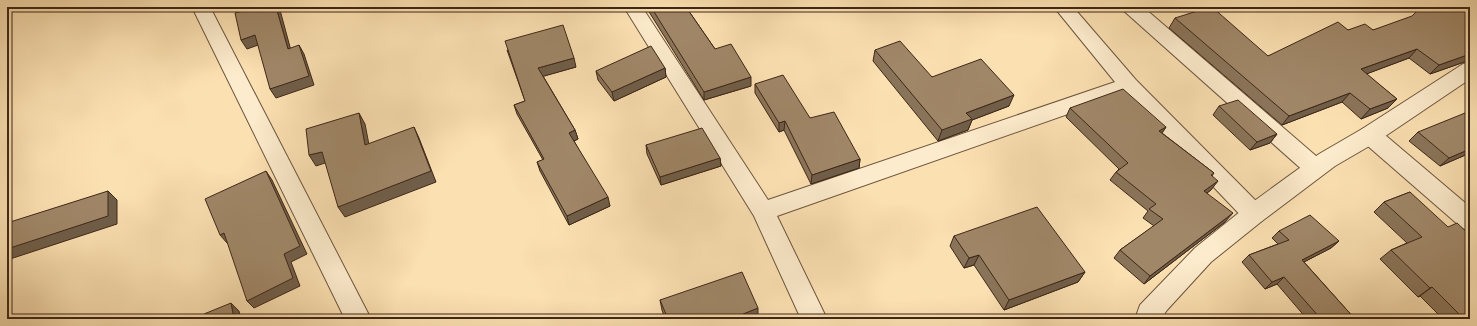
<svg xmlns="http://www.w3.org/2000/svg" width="1477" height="326" font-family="Vollkorn,serif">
	<rect width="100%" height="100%" fill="#fbe0b1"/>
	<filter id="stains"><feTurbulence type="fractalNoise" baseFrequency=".005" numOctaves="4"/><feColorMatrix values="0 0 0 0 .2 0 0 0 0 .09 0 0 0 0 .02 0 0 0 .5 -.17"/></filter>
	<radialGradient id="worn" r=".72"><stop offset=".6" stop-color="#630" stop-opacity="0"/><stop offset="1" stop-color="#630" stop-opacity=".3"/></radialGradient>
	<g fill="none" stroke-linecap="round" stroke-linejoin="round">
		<defs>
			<g id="minor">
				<polygon points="624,7 642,7 768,200 1115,82 1054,7 1073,7 1136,80 1262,207 1266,214 1262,221 1254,224 1246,221 1125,94 777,216 827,319 801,319 754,216"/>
				<polygon points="1122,7 1143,7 1323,162 1326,168 1323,174 1315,177 1307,174 1124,11"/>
				<polygon points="1370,127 1378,129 1470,207 1470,231 1462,228 1362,141 1359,135 1362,129"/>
			</g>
			<g id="tertiary">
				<polygon points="192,7 210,7 371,319 345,319"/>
				<polygon points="1470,62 1470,79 1378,141 1335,166 1262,221 1211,262 1167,310 1161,319 1135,319 1140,305 1195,248 1246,207 1319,154 1362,129 1463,64"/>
			</g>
		</defs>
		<use href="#minor" stroke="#6d553e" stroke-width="2"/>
		<use href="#tertiary" stroke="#6d553e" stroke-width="2"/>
		<use href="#minor" fill="#fcebcc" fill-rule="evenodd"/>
		<use href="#tertiary" fill="#fcebcc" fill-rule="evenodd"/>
	</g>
	<g fill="#8a7459" stroke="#3e2718">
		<polygon points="646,7 686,7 715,49 751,86 704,100"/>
		<polygon points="1470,7 1470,60 1430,74 1409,58 1366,74 1397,99 1388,108 1361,119 1342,102 1282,125 1169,28 1175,18 1268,56 1348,30 1373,30"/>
		<polygon points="507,50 576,67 543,76 575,130 578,139 574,141 610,206 569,225 540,171 537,162 543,160 517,114 514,105 525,101"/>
		<polygon points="875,50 932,77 1009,106 972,120 968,130 938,141 873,61"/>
		<polygon points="665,68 666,77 614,101 598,80 596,71"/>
		<polygon points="755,84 810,118 860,159 859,168 811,184 784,130 779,132 755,93"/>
		<polygon points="1219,106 1277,134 1270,143 1250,150 1213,115"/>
		<polygon points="1070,108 1166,127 1162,133 1214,173 1212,176 1211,190 1207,193 1225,222 1144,284 1114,258 1120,250 1154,226 1143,218 1148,211 1110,180 1116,172 1119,169 1066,117"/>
		<polygon points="1418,132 1470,153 1440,166 1409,141"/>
		<polygon points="646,145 720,158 721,166 661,185 647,154"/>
		<polygon points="1410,192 1470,319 1443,319 1420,296 1418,297 1380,259 1391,250 1407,243 1374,212 1384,202"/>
		<polygon points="1279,231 1339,241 1331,248 1304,262 1355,319 1307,319 1277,284 1265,289 1242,262 1249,255 1278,244 1272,238"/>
		<polygon points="954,236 1085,272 1078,282 1004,310 974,265 964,268 950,246"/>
		<polygon points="660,300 758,318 754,319 665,319 662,310"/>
	</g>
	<g fill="#705e49" stroke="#3e2718">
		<polygon points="276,7 278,7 280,10 293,58 288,49"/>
		<polygon points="255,35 261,44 247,49 241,40"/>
		<polygon points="299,45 304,54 314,85 276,98 270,89"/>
		<polygon points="1417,49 1409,58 1353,79 1361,69"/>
		<polygon points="1470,54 1470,60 1430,74 1439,65"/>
		<polygon points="574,58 576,67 541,77 538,68"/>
		<polygon points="665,68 666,77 614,101 612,92"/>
		<polygon points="751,77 751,86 704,100 704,92"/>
		<polygon points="1350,93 1342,102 1282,125 1289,116"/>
		<polygon points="1014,95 1009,106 972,120 968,130 938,141 942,130 966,113"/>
		<polygon points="1397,99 1388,108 1361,119 1370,109"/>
		<polygon points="359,113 365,124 371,155 365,145"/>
		<polygon points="785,121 784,130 779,132 779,123"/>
		<polygon points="414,127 419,138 436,182 345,217 338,207"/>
		<polygon points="1166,127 1160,136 1159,131"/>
		<polygon points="575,130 578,139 572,142 569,133"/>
		<polygon points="1277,134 1270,143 1250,150 1257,142"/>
		<polygon points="1470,149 1470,153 1440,166 1449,158"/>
		<polygon points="322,152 328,162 316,166 309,155"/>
		<polygon points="720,158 721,166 661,185 660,177"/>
		<polygon points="860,159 859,168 811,184 812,175"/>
		<polygon points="266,171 272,180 307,254 291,262 300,286 254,308 247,301"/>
		<polygon points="1218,181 1211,190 1197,200 1204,191"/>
		<polygon points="108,191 117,200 117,224 7,260 7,249"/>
		<polygon points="608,197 610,206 569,225 567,216"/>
		<polygon points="1233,213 1225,222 1144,284 1150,276"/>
		<polygon points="224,233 232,241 227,243 220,235"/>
		<polygon points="1339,241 1331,248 1294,267 1302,260"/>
		<polygon points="979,255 974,265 964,268 969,258"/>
		<polygon points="1085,272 1078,282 1004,310 1009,300"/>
		<polygon points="1284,277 1277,284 1265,289 1272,282"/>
		<polygon points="1432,287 1420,296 1418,297 1430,288"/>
		<polygon points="231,303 239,311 241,319 234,319"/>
		<polygon points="758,308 758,318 754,319 743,319 743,314"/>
	</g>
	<g fill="#a08768" stroke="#3e2718">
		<polygon points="256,7 276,7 288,49 299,45 309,76 270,89 255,35 241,40 235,13"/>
		<polygon points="651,7 686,7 715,49 731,44 751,77 704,92"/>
		<polygon points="1210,7 1212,7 1268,56 1338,22 1348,30 1365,24 1373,30 1412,16 1421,7 1470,7 1470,54 1439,65 1417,49 1361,69 1397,99 1370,109 1350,93 1289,116 1175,18"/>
		<polygon points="563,25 574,58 538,68 575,130 569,133 608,197 567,216 537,162 544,159 514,105 525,101 505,41"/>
		<polygon points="900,41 932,77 981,59 1014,95 966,113 972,119 942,130 875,50"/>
		<polygon points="651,46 665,68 612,92 596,71"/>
		<polygon points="783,75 810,118 834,112 860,159 812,175 785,121 779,123 755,84"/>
		<polygon points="1123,89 1166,127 1159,131 1214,173 1211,175 1218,181 1204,191 1233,213 1150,276 1120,250 1163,219 1149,209 1156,204 1116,172 1128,163 1070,108"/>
		<polygon points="1238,100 1277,134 1257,142 1219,106"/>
		<polygon points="1470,111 1470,149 1449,158 1418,132"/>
		<polygon points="359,113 365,145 414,127 431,171 338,207 322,152 309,155 306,129"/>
		<polygon points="702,128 720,158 660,177 646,145"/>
		<polygon points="266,171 300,246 284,254 293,278 247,301 224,233 220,235 205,199"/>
		<polygon points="108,191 108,216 7,249 7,223"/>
		<polygon points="1410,192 1448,227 1457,223 1470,235 1470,319 1464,319 1432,287 1430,288 1391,250 1422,237 1384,202"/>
		<polygon points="1037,207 1085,272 1009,300 979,255 969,258 954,236"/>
		<polygon points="1310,215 1339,241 1302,260 1355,319 1321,319 1284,277 1272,282 1249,255 1289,240 1279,231"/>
		<polygon points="742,272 758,308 743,314 745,319 668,319 660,300"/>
		<polygon points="231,303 234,319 205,319 204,314"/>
	</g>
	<rect width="1477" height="326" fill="none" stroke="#fbe0b1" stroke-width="24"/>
	<rect x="8" y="8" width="1461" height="310" fill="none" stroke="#3e2718" stroke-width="2"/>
	<rect x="12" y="12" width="1453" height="302" fill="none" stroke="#3e2718"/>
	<rect width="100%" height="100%" filter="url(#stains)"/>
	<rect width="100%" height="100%" fill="url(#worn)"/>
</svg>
